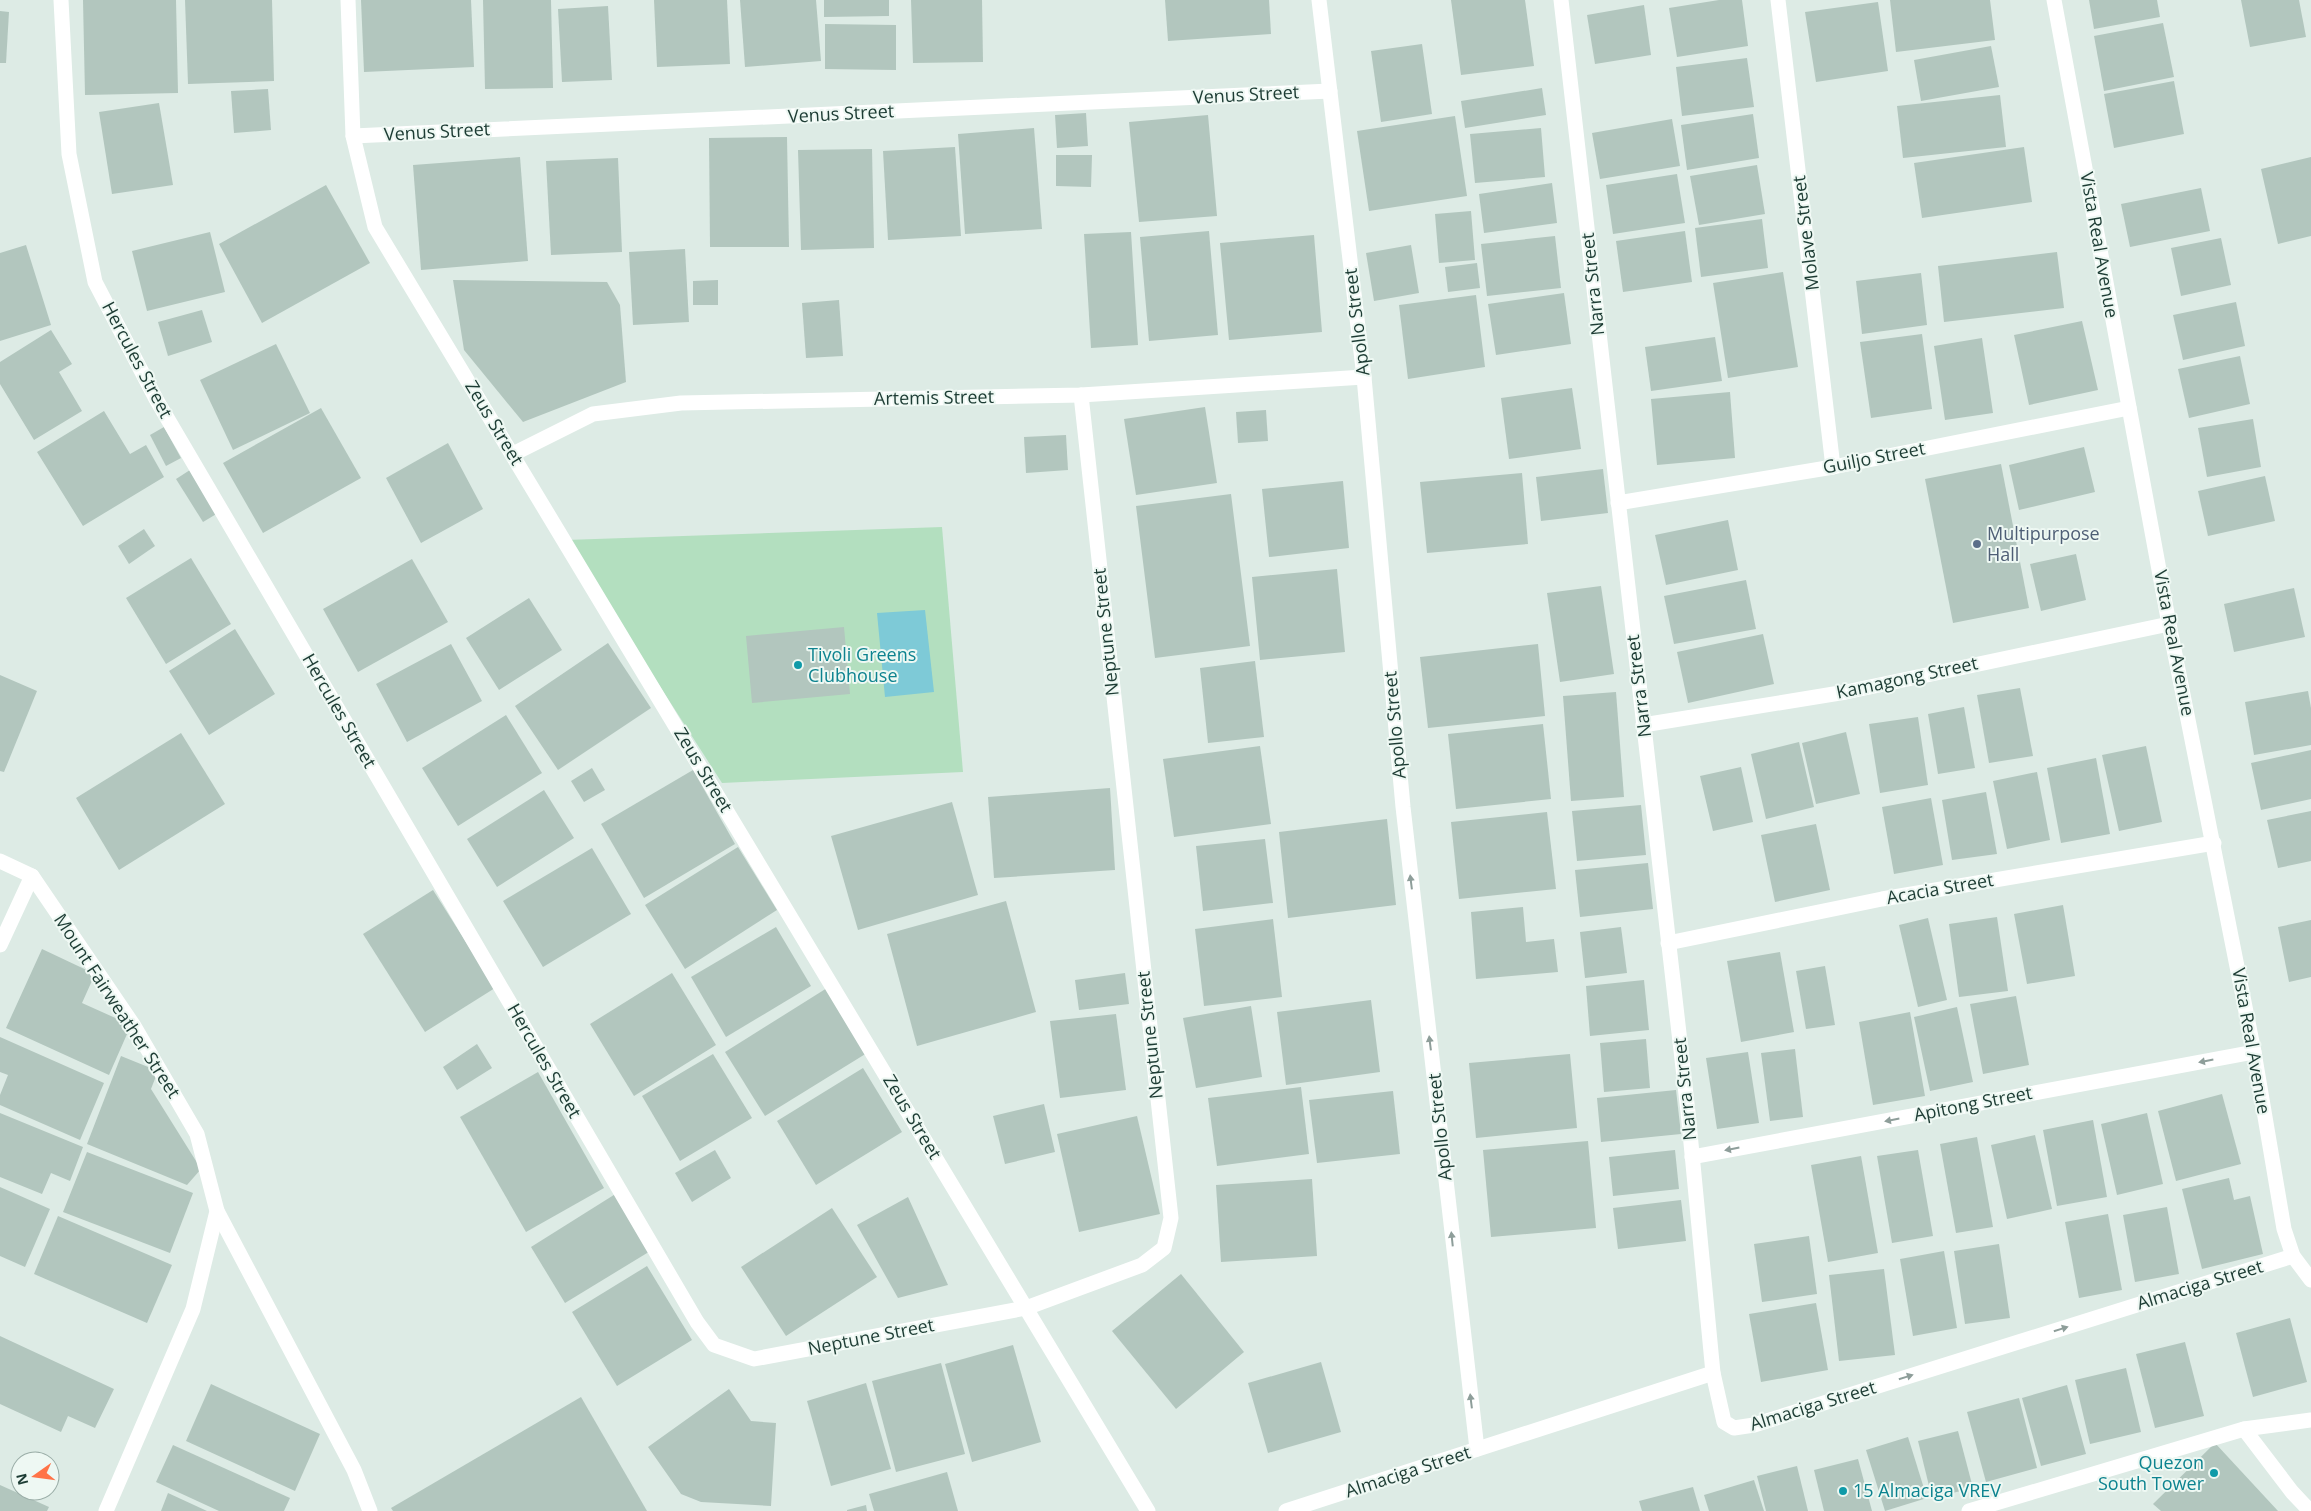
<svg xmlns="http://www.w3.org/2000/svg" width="2311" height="1511" font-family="'Open Sans',sans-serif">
	<rect width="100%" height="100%" fill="#ddebe5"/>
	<polygon fill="#b3dfbf" points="942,527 963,772 722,783 566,540"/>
	<polygon fill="#7ecad7" points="925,610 934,692 885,697 877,613"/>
	<g fill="#b2c6be">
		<polygon points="83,0 176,0 178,93 85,95"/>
		<polygon points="185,0 272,0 274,81 188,84"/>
		<polygon points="361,0 471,0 474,67 364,72"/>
		<polygon points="483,0 551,0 553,88 485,89"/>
		<polygon points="654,0 727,0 730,64 657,67"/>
		<polygon points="740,0 816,0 821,61 745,67"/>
		<polygon points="824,0 889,0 889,16 824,17"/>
		<polygon points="911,0 982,0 983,62 913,63"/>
		<polygon points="1165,0 1269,0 1271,34 1168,41"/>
		<polygon points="1451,0 1525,0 1534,66 1461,75"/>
		<polygon points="1719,0 1742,0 1748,46 1677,57 1669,8"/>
		<polygon points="1890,0 1990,0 1995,40 1896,52"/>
		<polygon points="2089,0 2157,0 2160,17 2094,29"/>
		<polygon points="2241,0 2299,0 2306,37 2250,47"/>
		<polygon points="1878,2 1888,71 1816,82 1805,12"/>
		<polygon points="1644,5 1651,55 1595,64 1587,15"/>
		<polygon points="608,6 612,80 562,82 558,9"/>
		<polygon points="0,11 9,12 6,63 0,63"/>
		<polygon points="2163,23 2174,77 2104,91 2094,36"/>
		<polygon points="825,24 896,25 896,70 825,69"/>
		<polygon points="1422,44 1432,114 1381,122 1371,51"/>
		<polygon points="1991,46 1999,87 1921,101 1914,60"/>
		<polygon points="1747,58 1754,107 1682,116 1676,67"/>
		<polygon points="2174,81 2184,134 2114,148 2104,94"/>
		<polygon points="1542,88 1546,115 1465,128 1461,101"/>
		<polygon points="268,89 271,130 234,133 231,91"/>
		<polygon points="2000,95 2006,147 1903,158 1897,106"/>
		<polygon points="159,103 173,185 112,194 99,112"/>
		<polygon points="1086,113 1088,146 1057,148 1055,115"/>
		<polygon points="1753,114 1759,158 1687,170 1681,125"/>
		<polygon points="1208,115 1217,216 1139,222 1129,122"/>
		<polygon points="1455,116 1467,196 1369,211 1357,131"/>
		<polygon points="1672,119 1680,166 1600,179 1592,133"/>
		<polygon points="1034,128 1042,229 965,234 958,134"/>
		<polygon points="1541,128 1545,177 1475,183 1470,134"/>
		<polygon points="787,137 789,247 710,247 709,138"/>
		<polygon points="955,147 961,236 888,240 883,151"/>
		<polygon points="2024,147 2032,202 1922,218 1914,163"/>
		<polygon points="872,149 874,248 801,250 798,150"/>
		<polygon points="1056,155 1092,155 1091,187 1056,186"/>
		<polygon points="520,157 528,261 421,270 413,165"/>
		<polygon points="2311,157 2311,236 2278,244 2261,169"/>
		<polygon points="618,158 622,252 551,255 546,161"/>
		<polygon points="1757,165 1765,214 1699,225 1690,176"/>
		<polygon points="1677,174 1685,223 1613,234 1606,185"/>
		<polygon points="1552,183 1557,223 1484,233 1479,194"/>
		<polygon points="326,185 370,263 262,323 219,244"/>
		<polygon points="2201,188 2210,231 2130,247 2121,204"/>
		<polygon points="1471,211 1475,260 1439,263 1435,214"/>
		<polygon points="1762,219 1768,268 1701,277 1695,228"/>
		<polygon points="1209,231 1218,335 1149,341 1140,237"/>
		<polygon points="1685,231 1692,282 1623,292 1616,241"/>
		<polygon points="210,232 225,292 147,311 132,251"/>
		<polygon points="1131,232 1138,345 1091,348 1084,234"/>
		<polygon points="1314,235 1322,332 1229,340 1220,243"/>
		<polygon points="1555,236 1561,288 1487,296 1481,244"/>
		<polygon points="2221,238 2231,285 2181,296 2171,248"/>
		<polygon points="26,245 51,325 0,341 0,253"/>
		<polygon points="1411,245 1419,293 1374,301 1366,253"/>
		<polygon points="685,249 689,322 633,325 629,252"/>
		<polygon points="2057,252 2064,308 1944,322 1938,266"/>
		<polygon points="1477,263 1480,288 1448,292 1445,267"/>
		<polygon points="1783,272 1798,367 1728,378 1713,283"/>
		<polygon points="1921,273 1927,325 1862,334 1856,281"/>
		<polygon points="453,280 607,282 620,305 626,382 523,422 464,350"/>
		<polygon points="718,280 718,305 693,305 693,281"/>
		<polygon points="1564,293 1571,344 1496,355 1488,304"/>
		<polygon points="1476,295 1485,367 1408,379 1399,305"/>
		<polygon points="839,300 843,356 806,358 802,303"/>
		<polygon points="2236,302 2245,346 2183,360 2173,315"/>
		<polygon points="202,310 212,342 168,356 158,322"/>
		<polygon points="2082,321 2098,390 2029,405 2014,335"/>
		<polygon points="51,330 72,364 59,372 82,411 34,440 0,384 0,362"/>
		<polygon points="1922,334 1932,409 1871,418 1860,342"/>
		<polygon points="1715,337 1722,381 1651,391 1645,347"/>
		<polygon points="1982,338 1993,413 1945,420 1934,346"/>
		<polygon points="276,344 310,413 233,450 200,380"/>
		<polygon points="2240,356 2250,404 2189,418 2178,369"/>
		<polygon points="1572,388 1581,449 1509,459 1501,398"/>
		<polygon points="1730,392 1735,458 1657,465 1651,399"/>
		<polygon points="1205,407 1217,483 1136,495 1124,419"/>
		<polygon points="321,408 361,478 263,533 223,463"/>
		<polygon points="1266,410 1268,441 1238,443 1236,412"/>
		<polygon points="104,411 130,454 146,445 164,477 83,526 37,452"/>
		<polygon points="2253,419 2261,467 2207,477 2198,428"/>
		<polygon points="164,427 181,458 166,466 150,435"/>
		<polygon points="1066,435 1068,470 1026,473 1024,437"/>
		<polygon points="448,443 483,509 421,543 386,478"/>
		<polygon points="2084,447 2095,492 2019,510 2009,465"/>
		<polygon points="2001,464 2029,608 1953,623 1925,479"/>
		<polygon points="1603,469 1608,513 1541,521 1536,477"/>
		<polygon points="190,470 218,513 203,522 176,479"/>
		<polygon points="1522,473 1528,544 1427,553 1420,482"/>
		<polygon points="2265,476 2275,521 2208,536 2198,491"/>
		<polygon points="1343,481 1349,548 1269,557 1262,489"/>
		<polygon points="1231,494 1250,646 1155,658 1136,506"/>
		<polygon points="1728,520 1738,570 1666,585 1655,535"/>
		<polygon points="144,529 155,546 129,564 118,546"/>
		<polygon points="2076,554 2086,600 2041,611 2030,564"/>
		<polygon points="191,558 231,624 166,664 126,598"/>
		<polygon points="412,559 448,622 358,672 323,609"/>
		<polygon points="1337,569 1345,652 1260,660 1252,577"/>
		<polygon points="1746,580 1756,629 1674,644 1664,596"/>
		<polygon points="1601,586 1614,674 1560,682 1547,593"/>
		<polygon points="2294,588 2305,637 2234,652 2224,604"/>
		<polygon points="529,598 562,650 499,690 466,638"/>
		<polygon points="844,627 850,694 752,703 746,636"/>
		<polygon points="235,629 275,694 209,735 169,671"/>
		<polygon points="1763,634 1774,684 1688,703 1677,652"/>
		<polygon points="608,643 651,708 558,770 515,706"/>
		<polygon points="451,644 482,701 407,742 376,684"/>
		<polygon points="1538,644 1545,716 1428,728 1420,657"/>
		<polygon points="1255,661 1264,737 1208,743 1200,668"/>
		<polygon points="0,675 37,691 4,772 0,771"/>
		<polygon points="2020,688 2033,756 1989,763 1977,695"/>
		<polygon points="2308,691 2311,708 2311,745 2254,755 2245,702"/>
		<polygon points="1616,692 1624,797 1571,801 1563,696"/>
		<polygon points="1964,707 1975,768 1938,774 1928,714"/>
		<polygon points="506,715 542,773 458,826 422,768"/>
		<polygon points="1918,717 1928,785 1880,793 1869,724"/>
		<polygon points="1543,724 1551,799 1456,809 1448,734"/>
		<polygon points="1846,732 1860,794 1816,804 1802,743"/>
		<polygon points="181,733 225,804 119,870 76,798"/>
		<polygon points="1799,742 1814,807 1766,819 1751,754"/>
		<polygon points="1260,746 1271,824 1174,837 1163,759"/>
		<polygon points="2146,746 2162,822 2119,831 2102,755"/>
		<polygon points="2311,750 2311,799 2261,810 2251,763"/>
		<polygon points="2096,758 2110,834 2061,843 2047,768"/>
		<polygon points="1741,767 1753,822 1713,831 1700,776"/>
		<polygon points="592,768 605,790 584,802 571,781"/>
		<polygon points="693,770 735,844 644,898 601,824"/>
		<polygon points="2037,772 2050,840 2007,849 1993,781"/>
		<polygon points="1110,788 1115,870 994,878 988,797"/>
		<polygon points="544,790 574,838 497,887 467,839"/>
		<polygon points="1986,792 1997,854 1952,860 1942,800"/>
		<polygon points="1931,798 1943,865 1894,874 1882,807"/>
		<polygon points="952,802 978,895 858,930 831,836"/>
		<polygon points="1641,805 1646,855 1577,861 1572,811"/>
		<polygon points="2311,811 2311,861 2278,868 2267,820"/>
		<polygon points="1547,812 1556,889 1459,899 1451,822"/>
		<polygon points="1387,819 1396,905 1288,918 1279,832"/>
		<polygon points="1816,824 1830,890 1775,902 1761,835"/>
		<polygon points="1265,839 1273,903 1203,911 1196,846"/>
		<polygon points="738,847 777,910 685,969 645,905"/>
		<polygon points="592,848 631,914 543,967 503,901"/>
		<polygon points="1648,863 1653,909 1580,917 1575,870"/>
		<polygon points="433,890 495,988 425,1032 363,934"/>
		<polygon points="1006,901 1036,1012 917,1046 887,934"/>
		<polygon points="2063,905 2075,976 2027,984 2014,914"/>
		<polygon points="1523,907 1526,942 1554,939 1558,972 1476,979 1471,912"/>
		<polygon points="1997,917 2008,991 1959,997 1949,924"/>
		<polygon points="1928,918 1947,1000 1918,1007 1899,925"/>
		<polygon points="1273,919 1282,997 1204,1006 1195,929"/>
		<polygon points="2311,920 2311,977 2289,982 2278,927"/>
		<polygon points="776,927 811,986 726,1037 691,977"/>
		<polygon points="1621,927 1627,973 1585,978 1580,932"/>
		<polygon points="42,949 95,974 82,1003 131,1025 109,1075 6,1028"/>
		<polygon points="1780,952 1794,1032 1741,1042 1727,961"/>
		<polygon points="1825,966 1835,1025 1806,1029 1796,971"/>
		<polygon points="672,973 716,1045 634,1096 590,1024"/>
		<polygon points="1125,973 1129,1004 1079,1010 1075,980"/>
		<polygon points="1644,980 1649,1030 1590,1036 1586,986"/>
		<polygon points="827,988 867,1053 765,1116 725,1052"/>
		<polygon points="2016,996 2029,1065 1983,1074 1970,1004"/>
		<polygon points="1371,1000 1380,1072 1286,1085 1277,1012"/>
		<polygon points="1251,1006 1262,1077 1196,1088 1183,1018"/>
		<polygon points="1957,1007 1973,1082 1930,1091 1914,1017"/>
		<polygon points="1910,1012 1925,1096 1873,1105 1859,1022"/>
		<polygon points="1116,1014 1126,1090 1060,1098 1050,1021"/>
		<polygon points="0,1037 104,1083 80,1140 0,1105 0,1095 8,1075 0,1072"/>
		<polygon points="1646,1039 1650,1088 1604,1092 1600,1043"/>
		<polygon points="477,1044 492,1068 457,1090 443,1067"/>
		<polygon points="1795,1049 1803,1117 1770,1121 1761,1053"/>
		<polygon points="1748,1052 1759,1123 1717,1129 1706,1058"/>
		<polygon points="713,1054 752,1118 680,1161 642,1096"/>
		<polygon points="1570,1054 1577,1128 1476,1138 1469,1063"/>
		<polygon points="121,1056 158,1071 151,1089 201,1169 187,1185 87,1144"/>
		<polygon points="863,1068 902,1132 816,1185 777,1121"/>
		<polygon points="538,1072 604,1188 526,1232 460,1117"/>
		<polygon points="1301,1087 1309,1154 1217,1166 1208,1098"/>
		<polygon points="1676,1090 1681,1134 1601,1142 1597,1098"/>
		<polygon points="1393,1091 1400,1154 1317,1163 1309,1100"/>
		<polygon points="2222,1094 2241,1164 2176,1181 2158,1111"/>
		<polygon points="1044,1104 1055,1152 1005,1164 993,1116"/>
		<polygon points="0,1113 83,1147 70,1181 51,1173 42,1194 0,1177"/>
		<polygon points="2147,1113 2163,1184 2117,1195 2101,1124"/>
		<polygon points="1137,1116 1160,1214 1079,1232 1057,1134"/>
		<polygon points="2093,1120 2107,1197 2057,1206 2043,1130"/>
		<polygon points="2035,1135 2052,1209 2007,1219 1991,1145"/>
		<polygon points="1977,1137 1993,1227 1956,1233 1940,1144"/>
		<polygon points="1588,1141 1596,1228 1491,1237 1483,1150"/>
		<polygon points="715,1150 731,1178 692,1202 675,1173"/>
		<polygon points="1675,1150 1679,1189 1613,1196 1609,1157"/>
		<polygon points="1918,1150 1933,1236 1892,1243 1877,1156"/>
		<polygon points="87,1152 193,1193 170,1253 63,1212"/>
		<polygon points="1861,1156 1878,1253 1828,1262 1811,1165"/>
		<polygon points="2229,1178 2234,1200 2250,1196 2263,1254 2202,1269 2182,1189"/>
		<polygon points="1312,1179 1317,1256 1221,1262 1216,1185"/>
		<polygon points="0,1187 50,1209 25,1267 0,1256"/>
		<polygon points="617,1193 652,1250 565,1303 531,1247"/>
		<polygon points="908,1197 948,1285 898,1298 857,1225"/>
		<polygon points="1681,1200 1686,1241 1618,1249 1613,1208"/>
		<polygon points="2167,1207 2179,1274 2135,1282 2123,1215"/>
		<polygon points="832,1208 877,1277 786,1336 741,1267"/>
		<polygon points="2108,1214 2122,1290 2079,1298 2065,1222"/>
		<polygon points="58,1216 172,1265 147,1323 34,1274"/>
		<polygon points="1809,1236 1817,1294 1762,1302 1754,1244"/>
		<polygon points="1999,1244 2010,1318 1965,1324 1954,1251"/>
		<polygon points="1944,1251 1957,1328 1913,1336 1900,1259"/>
		<polygon points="647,1266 692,1340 617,1386 572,1312"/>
		<polygon points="1884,1269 1895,1355 1839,1361 1829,1275"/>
		<polygon points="1181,1274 1244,1352 1176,1409 1112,1331"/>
		<polygon points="1816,1303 1828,1370 1761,1382 1749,1314"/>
		<polygon points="2290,1318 2307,1382 2253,1397 2236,1333"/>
		<polygon points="0,1336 114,1389 95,1428 68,1416 61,1432 0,1404"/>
		<polygon points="2185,1342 2204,1416 2155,1428 2136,1354"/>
		<polygon points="1013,1345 1041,1442 972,1462 945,1364"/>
		<polygon points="1321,1362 1341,1432 1268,1453 1248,1383"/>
		<polygon points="941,1363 965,1454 896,1472 872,1381"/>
		<polygon points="2126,1368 2141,1432 2090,1444 2075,1380"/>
		<polygon points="866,1383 891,1469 831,1486 807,1401"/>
		<polygon points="211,1384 320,1434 295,1491 186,1441"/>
		<polygon points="2067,1385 2086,1454 2041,1466 2022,1398"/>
		<polygon points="729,1389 751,1421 776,1423 771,1506 701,1502 681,1494 648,1447"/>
		<polygon points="581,1397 647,1511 393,1511 391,1508"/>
		<polygon points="2019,1398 2037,1468 1986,1482 1967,1412"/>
		<polygon points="1958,1431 1973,1488 1932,1498 1918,1441"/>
		<polygon points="1908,1437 1927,1498 1885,1511 1866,1450"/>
		<polygon points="2215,1443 2278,1511 2161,1511 2153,1504"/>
		<polygon points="173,1445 290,1498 284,1511 219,1511 156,1482"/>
		<polygon points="1858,1459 1872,1511 1824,1511 1814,1470"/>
		<polygon points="1797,1466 1808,1511 1766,1511 1757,1476"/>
		<polygon points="947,1472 958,1511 874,1511 869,1494"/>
		<polygon points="1754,1480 1764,1511 1709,1511 1704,1495"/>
		<polygon points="0,1485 49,1507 47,1511 0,1511"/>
		<polygon points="1693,1487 1700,1511 1642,1511 1639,1501"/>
		<polygon points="168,1493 207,1511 161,1511"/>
		<polygon points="866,1505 867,1511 847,1511 847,1510"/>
	</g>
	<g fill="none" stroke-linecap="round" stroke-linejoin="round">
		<g stroke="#fff" stroke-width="15">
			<polyline points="217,1211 354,1470 370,1511"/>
			<polyline points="2244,1429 2292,1492 2310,1511"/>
			<polyline points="1969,1511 2244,1429 2311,1420"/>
		</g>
		<g stroke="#fff" stroke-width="15">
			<polyline points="61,0 69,154 95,282 156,399 697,1322 714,1345 754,1359 1026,1308 1142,1265 1164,1248 1171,1218 1081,395"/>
			<polyline points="348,0 353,136 375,227 1148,1511"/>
			<polyline points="1319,0 1364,377 1403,807 1477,1449"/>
			<polyline points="1561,0 1688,1112 1713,1373 1724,1422 1734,1428 1754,1425 2293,1256"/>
			<polyline points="1778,0 1833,467"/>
			<polyline points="353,136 1330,91"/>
			<polyline points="513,454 593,414 681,403 1081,395 1364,377"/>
			<polyline points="1618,503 1833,467 2129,408"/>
			<polyline points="1643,725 1846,692 2169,624"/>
			<polyline points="0,861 32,876 134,1026 197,1134 217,1211 193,1309 106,1511"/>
			<polyline points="1668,943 1882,899 2214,843"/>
			<polyline points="0,945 32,876"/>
			<polyline points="1692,1157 2254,1052"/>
			<polyline points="1286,1511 1713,1373"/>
		</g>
		<polyline stroke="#fff" stroke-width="15" points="2054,0 2169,624 2254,1052 2284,1229 2293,1256 2311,1280"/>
	</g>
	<defs><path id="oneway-solid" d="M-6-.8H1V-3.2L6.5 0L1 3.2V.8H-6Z" transform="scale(1.25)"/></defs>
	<g fill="#8e9e9a">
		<use href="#oneway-solid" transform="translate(1411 882) rotate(-97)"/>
		<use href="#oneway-solid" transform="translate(1430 1043) rotate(-97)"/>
		<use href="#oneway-solid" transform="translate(2206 1061) rotate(169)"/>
		<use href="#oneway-solid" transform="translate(1892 1120) rotate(169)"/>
		<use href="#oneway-solid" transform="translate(1732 1149) rotate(169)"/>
		<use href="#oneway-solid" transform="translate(1452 1239) rotate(-96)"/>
		<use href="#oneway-solid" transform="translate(2061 1329) rotate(-17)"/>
		<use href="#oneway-solid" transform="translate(1906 1377) rotate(-17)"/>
		<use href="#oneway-solid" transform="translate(1471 1401) rotate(-97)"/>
	</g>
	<circle fill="#5c6f8a" stroke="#eef8f3" stroke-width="2" cx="1977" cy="544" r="5"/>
	<g fill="#0f9aa8" stroke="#eef8f3" stroke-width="2">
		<circle cx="798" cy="665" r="5"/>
		<circle cx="2214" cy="1473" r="5"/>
		<circle cx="1843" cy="1491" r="5"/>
	</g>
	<g text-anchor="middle" stroke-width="4" stroke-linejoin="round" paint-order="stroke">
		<g font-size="18" fill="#1d3c34" stroke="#eef8f3">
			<text transform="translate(1246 95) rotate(-3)" y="6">Venus Street</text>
			<text transform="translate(841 114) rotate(-3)" y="6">Venus Street</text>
			<text transform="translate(437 132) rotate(-3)" y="6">Venus Street</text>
			<text transform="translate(1806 233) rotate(-97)" y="6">Molave Street</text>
			<text transform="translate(2099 245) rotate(80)" y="6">Vista Real Avenue</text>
			<text transform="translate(1593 284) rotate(-96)" y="6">Narra Street</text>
			<text transform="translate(1357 322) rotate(-97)" y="6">Apollo Street</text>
			<text transform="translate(137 360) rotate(62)" y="6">Hercules Street</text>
			<text transform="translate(934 398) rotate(-1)" y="6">Artemis Street</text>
			<text transform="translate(494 423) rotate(59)" y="6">Zeus Street</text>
			<text transform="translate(1874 458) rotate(-11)" y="6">Guiljo Street</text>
			<text transform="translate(1106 632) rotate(-96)" y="6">Neptune Street</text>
			<text transform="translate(2174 643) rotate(79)" y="6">Vista Real Avenue</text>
			<text transform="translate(1907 678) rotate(-12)" y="6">Kamagong Street</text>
			<text transform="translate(1639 686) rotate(-97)" y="6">Narra Street</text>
			<text transform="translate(339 711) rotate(60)" y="6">Hercules Street</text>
			<text transform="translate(1395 725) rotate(-95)" y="6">Apollo Street</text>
			<text transform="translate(703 770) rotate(59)" y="6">Zeus Street</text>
			<text transform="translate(1940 889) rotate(-10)" y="6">Acacia Street</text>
			<text transform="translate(117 1006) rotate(57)" y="6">Mount Fairweather Street</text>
			<text transform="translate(1150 1035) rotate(-96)" y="6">Neptune Street</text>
			<text transform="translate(2251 1041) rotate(80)" y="6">Vista Real Avenue</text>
			<text transform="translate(544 1061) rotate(60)" y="6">Hercules Street</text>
			<text transform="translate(1685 1089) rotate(-96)" y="6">Narra Street</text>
			<text transform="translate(1973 1104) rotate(-11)" y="6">Apitong Street</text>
			<text transform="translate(912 1117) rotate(59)" y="6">Zeus Street</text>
			<text transform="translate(1440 1127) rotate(-96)" y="6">Apollo Street</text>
			<text transform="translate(2200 1285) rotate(-17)" y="6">Almaciga Street</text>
			<text transform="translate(871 1337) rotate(-11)" y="6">Neptune Street</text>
			<text transform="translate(1813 1406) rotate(-17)" y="6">Almaciga Street</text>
			<text transform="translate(1408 1472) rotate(-18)" y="6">Almaciga Street</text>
		</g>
		<g font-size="18" fill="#4e5e75" stroke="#eef8f3" text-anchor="start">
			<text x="1987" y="540">Multipurpose<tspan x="1987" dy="21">Hall</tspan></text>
		</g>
		<g font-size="18" fill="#0d838f" stroke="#eef8f3" text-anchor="start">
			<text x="808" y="661">Tivoli Greens<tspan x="808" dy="21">Clubhouse</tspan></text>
			<text x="2204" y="1469" text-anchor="end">Quezon<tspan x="2204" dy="21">South Tower</tspan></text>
			<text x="1853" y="1497">15 Almaciga VREV</text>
		</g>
	</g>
	<g transform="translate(35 1476) rotate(256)"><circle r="24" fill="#eef8f3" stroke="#9aada7"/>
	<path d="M0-4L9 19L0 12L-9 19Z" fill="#ff7347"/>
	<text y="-8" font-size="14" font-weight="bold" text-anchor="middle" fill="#1d3c34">N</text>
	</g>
</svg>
